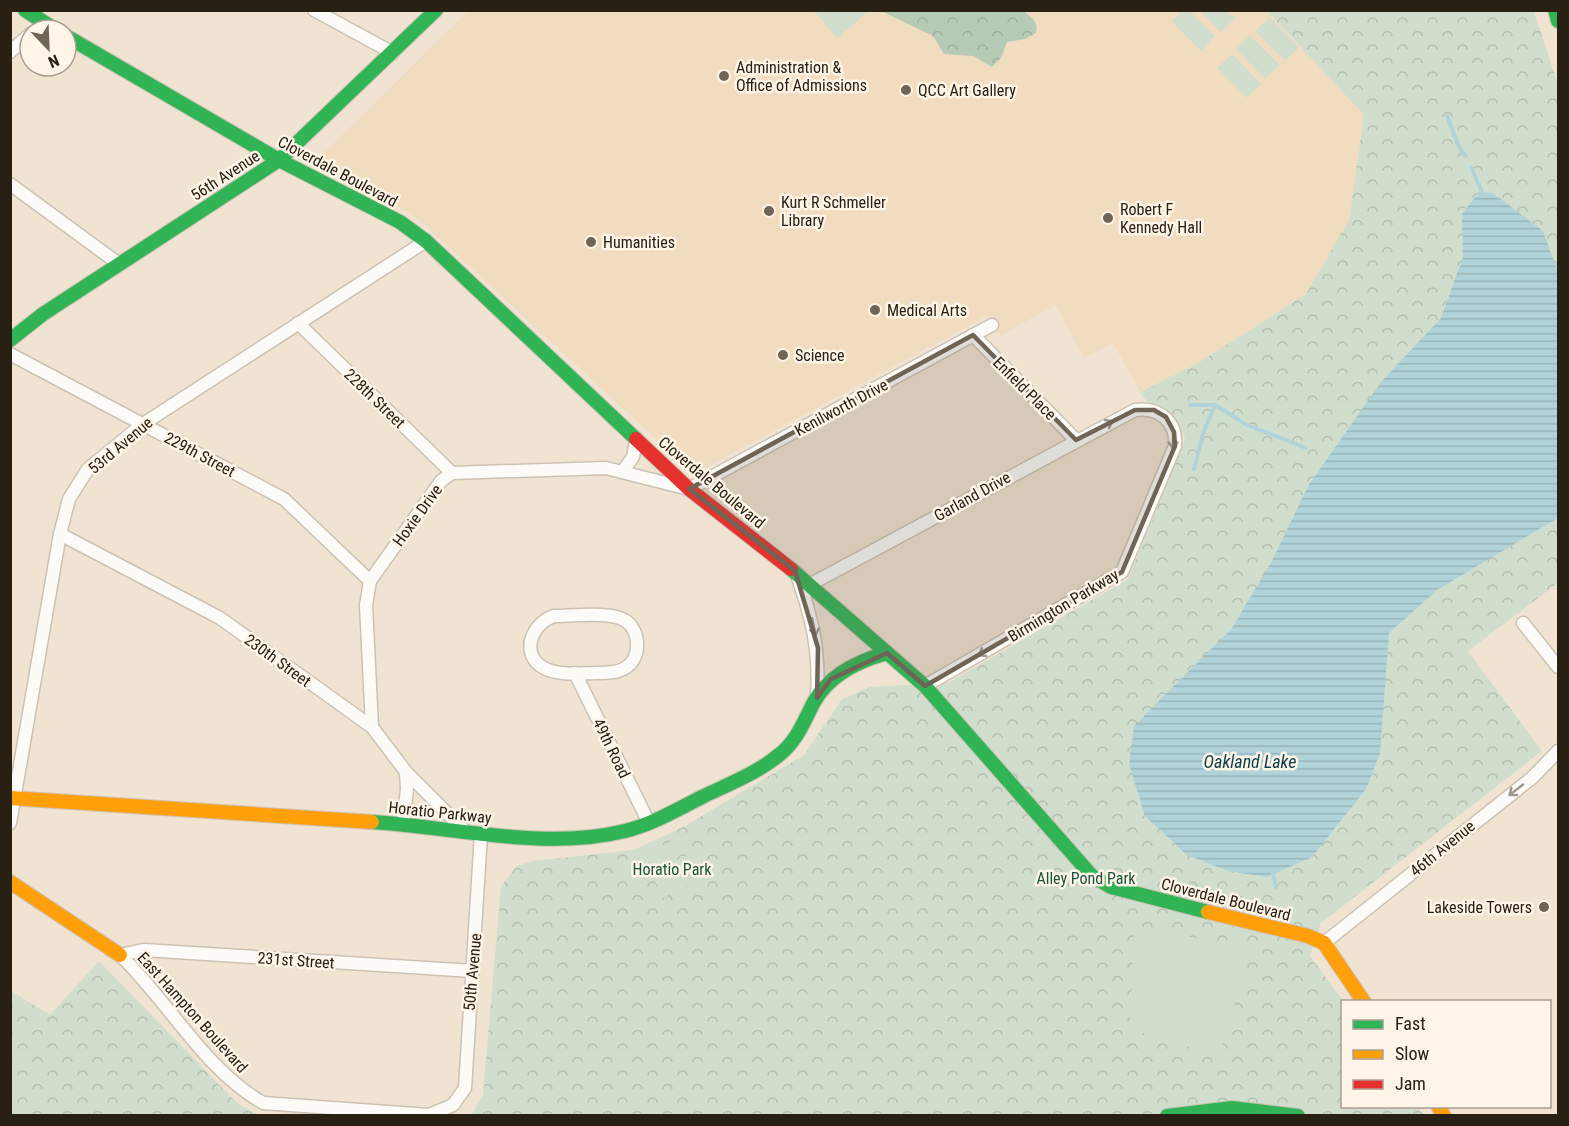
<svg xmlns="http://www.w3.org/2000/svg" width="1569" height="1126" font-family="'Roboto Condensed',sans-serif">
	<defs>
		<pattern id="forest-crowns" width="20" height="18" patternUnits="userSpaceOnUse" patternTransform="scale(1.5)"><rect width="20" height="18" fill="#b6cbb6"/><path d="M2 6a3 3 0 1 1 6 0M12 15a3 3 0 1 1 6 0" fill="none" stroke="#9cae9c"/></pattern>
		<pattern id="park-crowns" width="20" height="18" patternUnits="userSpaceOnUse" patternTransform="scale(1.5)"><rect width="20" height="18" fill="#d2decd"/><path d="M2 6a3 3 0 1 1 6 0M12 15a3 3 0 1 1 6 0" fill="none" stroke="#b4beaf"/></pattern>
		<pattern id="water-rules" width="6" height="5" patternUnits="userSpaceOnUse" patternTransform="scale(1.5)"><rect width="6" height="5" fill="#b0d3d9"/><path d="M0 2.5h6" fill="none" stroke="#97b5b9"/></pattern>
	</defs>
	<rect width="100%" height="100%" fill="#f0e3d1"/>
	<polygon fill="#f2dcbf" points="469,10 1267,11 1364,115 1349,220 1306,294 1198,363 1140,392 1113,343 1084,358 1056,305 1001,335 985,317 694,474 420,221 321,156"/>
	<path fill="url(#forest-crowns)" d="M881,11H1023C1031,17 1039,21 1036,33L1025,39L1007,42L1001,58L992,67L973,56L944,54L933,36Z"/>
	<g fill="url(#park-crowns)">
		<path d="M1267,11H1534L1558,85V583L1468,651L1542,751L1321,923L1310,956L1343,1001L1342,1106L1418,1107L1424,1115L471,1116L483,1095L501,886L517,866L533,861L634,850L685,826L804,755L842,699L869,687L948,683L1128,579L1185,440C1180,411 1151,413 1140,392L1198,363L1306,294L1349,220L1364,115Z"/>
		<polygon points="99,961 237,1103 258,1115 11,1115 11,991 50,1015"/>
	</g>
	<g fill="#d2decd">
		<polygon points="817,10 868,10 869,11 837,38 815,12"/>
		<polygon points="1182,10 1190,11 1215,36 1201,51 1171,21"/>
		<polygon points="1199,11 1227,11 1235,18 1221,32"/>
		<polygon points="1270,17 1299,47 1285,61 1255,31"/>
		<polygon points="1250,35 1280,65 1265,79 1236,49"/>
		<polygon points="1232,54 1261,84 1247,98 1217,68"/>
		<polygon points="684,835 692,850 651,869 643,854"/>
		<polygon points="691,853 703,878 663,898 651,873"/>
		<polygon points="1134,926 1252,949 1219,1056 1130,1029"/>
	</g>
	<polygon fill="url(#water-rules)" points="1479,192 1493,193 1543,231 1558,272 1558,518 1437,590 1389,633 1380,753 1366,789 1312,857 1267,877 1228,871 1187,855 1145,816 1129,764 1134,726 1232,628 1273,559 1308,486 1381,382 1441,318 1463,257 1462,214"/>
	<g fill="none" stroke-linecap="round" stroke-linejoin="round">
		<g stroke="#b0d3d9" stroke-width="4">
			<polyline points="1447,116 1458,145 1465,156"/>
			<polyline points="1471,167 1482,192"/>
			<polyline points="1190,405 1215,405"/>
			<polyline points="1194,469 1204,431 1215,405 1247,425 1306,448"/>
			<polyline points="1273,874 1276,887"/>
		</g>
		<defs>
			<g id="street">
				<polyline points="314,10 393,53"/>
				<polyline points="10,52 30,34"/>
				<polyline points="10,184 119,264"/>
				<polyline points="298,323 452,473"/>
				<polyline points="973,335 1076,440"/>
				<polyline points="10,354 284,499 370,581"/>
				<polyline points="623,471 633,457 636,441"/>
				<polyline points="60,534 220,618 372,727 406,772 463,829"/>
				<path d="M796,572C812,618 820,649 817,698"/>
				<path d="M811,584L1135,410C1159,407 1177,421 1175,446L1122,572L925,686"/>
				<path d="M554,616C572,616 612,611 626,621C641,632 641,659 625,668C617,673 607,673 598,673C582,673 559,676 544,668C519,654 532,623 554,616Z"/>
				<polyline points="1523,623 1558,667"/>
				<polyline points="575,673 649,823"/>
				<polyline points="372,727 366,605 370,581 441,481 452,473 606,468 689,489 992,325"/>
				<polyline points="10,823 60,534 69,499 88,469 143,424 426,241"/>
				<polyline points="403,824 407,789 406,772"/>
				<polyline points="1324,943 1533,777 1558,751"/>
				<path d="M120,955C169,1002 204,1069 263,1103L429,1115L453,1105L465,1088L481,834"/>
				<polyline points="120,955 143,950 160,951 473,971"/>
			</g>
			<g id="fast">
				<polyline points="25,10 56,30"/>
				<polyline points="1555,10 1558,21"/>
				<polyline points="66,36 279,160 400,222 426,241 636,439"/>
				<polyline points="10,340 43,314 279,160 436,10"/>
				<polyline points="791,569 925,686 1092,876 1111,887 1208,912"/>
				<path d="M372,822C455,827 543,851 625,831C653,824 678,809 704,796C729,784 757,773 779,755C797,741 804,721 814,702C829,675 858,661 887,653"/>
				<polyline points="1167,1116 1232,1108 1298,1116"/>
			</g>
			<g id="slow">
				<polyline points="10,798 372,822"/>
				<polyline points="10,882 120,955"/>
				<polyline points="1208,912 1308,936 1324,943 1364,1002"/>
				<polyline points="1438,1106 1444,1116"/>
			</g>
			<polyline id="jam" points="636,439 689,489 791,569"/>
		</defs>
		<use href="#street" stroke="#ccc2b4" stroke-width="15"/>
		<use href="#fast" stroke="#ccc2b4" stroke-width="16"/>
		<use href="#slow" stroke="#ccc2b4" stroke-width="16"/>
		<use href="#jam" stroke="#ccc2b4" stroke-width="16"/>
		<use href="#street" stroke="#fdfbf8" stroke-width="12"/>
		<use href="#fast" stroke="#30b455" stroke-width="14"/>
		<use href="#slow" stroke="#ff9f0a" stroke-width="14"/>
		<use href="#jam" stroke="#e5322d" stroke-width="14"/>
	</g>
	<defs><path id="oneway-shaft" d="M-6 0H5M1.5-3L5.5 0L1.5 3" fill="none" stroke-width="1.6" stroke-linecap="round" stroke-linejoin="round" transform="scale(1.5)"/></defs>
	<g stroke="#9e9891">
		<use href="#oneway-shaft" transform="translate(1105 425) rotate(-27)"/>
		<use href="#oneway-shaft" transform="translate(1173 440) rotate(91)"/>
		<use href="#oneway-shaft" transform="translate(814 627) rotate(78)"/>
		<use href="#oneway-shaft" transform="translate(986 651) rotate(150)"/>
		<use href="#oneway-shaft" transform="translate(1516 790) rotate(142)"/>
	</g>
	<path fill="#6f6456" fill-opacity="0.2" stroke="#6f6456" stroke-width="4.5" stroke-linejoin="round" d="M973,335L1076,440L1135,410H1154L1166,417L1174,432L1175,446L1122,572L925,686L887,653L831,679L817,698L818,648L795,571L689,489Z"/>
	<g fill="#6f6456" stroke="#fef4e7" stroke-width="2">
		<circle cx="724" cy="76" r="6"/>
		<circle cx="906" cy="90" r="6"/>
		<circle cx="769" cy="211" r="6"/>
		<circle cx="1108" cy="218" r="6"/>
		<circle cx="591" cy="242" r="6"/>
		<circle cx="875" cy="310" r="6"/>
		<circle cx="783" cy="355" r="6"/>
		<circle cx="1544" cy="907" r="6"/>
	</g>
	<g text-anchor="middle" stroke-width="5" stroke-linejoin="round" paint-order="stroke">
		<g font-size="16" fill="#292014" stroke="#fef4e7" text-anchor="start">
			<text x="736" y="73">Administration &amp;<tspan x="736" dy="18">Office of Admissions</tspan></text>
			<text x="918" y="96">QCC Art Gallery</text>
			<text x="781" y="208">Kurt R Schmeller<tspan x="781" dy="18">Library</tspan></text>
			<text x="1120" y="215">Robert F<tspan x="1120" dy="18">Kennedy Hall</tspan></text>
			<text x="603" y="248">Humanities</text>
			<text x="887" y="316">Medical Arts</text>
			<text x="795" y="361">Science</text>
			<text x="1532" y="913" text-anchor="end">Lakeside Towers</text>
		</g>
		<g font-size="16" fill="#292014" stroke="#fef4e7">
			<text transform="translate(338 171) rotate(28)" y="6">Cloverdale Boulevard</text>
			<text transform="translate(225 175) rotate(-33)" y="6">56th Avenue</text>
			<text transform="translate(1025 388) rotate(45)" y="6">Enfield Place</text>
			<text transform="translate(375 398) rotate(44)" y="6">228th Street</text>
			<text transform="translate(841 407) rotate(-28)" y="6">Kenilworth Drive</text>
			<text transform="translate(120 445) rotate(-40)" y="6">53rd Avenue</text>
			<text transform="translate(200 454) rotate(28)" y="6">229th Street</text>
			<text transform="translate(712 482) rotate(40)" y="6">Cloverdale Boulevard</text>
			<text transform="translate(972 496) rotate(-29)" y="6">Garland Drive</text>
			<text transform="translate(417 515) rotate(-54)" y="6">Hoxie Drive</text>
			<text transform="translate(1063 605) rotate(-31)" y="6">Birmington Parkway</text>
			<text transform="translate(278 660) rotate(36)" y="6">230th Street</text>
			<text transform="translate(612 748) rotate(64)" y="6">49th Road</text>
			<text transform="translate(440 812) rotate(6)" y="6">Horatio Parkway</text>
			<text transform="translate(1442 848) rotate(-39)" y="6">46th Avenue</text>
			<text transform="translate(1226 899) rotate(14)" y="6">Cloverdale Boulevard</text>
			<text transform="translate(296 960) rotate(4)" y="6">231st Street</text>
			<text transform="translate(472 972) rotate(-85)" y="6">50th Avenue</text>
			<text transform="translate(193 1012) rotate(48)" y="6">East Hampton Boulevard</text>
		</g>
		<g font-size="16" fill="#18553d" stroke="#fef4e7">
			<text x="672" y="875">Horatio Park</text>
			<text x="1086" y="884">Alley Pond Park</text>
		</g>
		<g font-size="18" font-style="italic" fill="#0a3e4a" stroke="#fef4e7">
			<text x="1250" y="768">Oakland Lake</text>
		</g>
	</g>
	<rect width="1569" height="1126" fill="none" stroke="#292014" stroke-width="24"/>
	<rect x="1341" y="1000" width="210" height="108" fill="#fef4e7" stroke="#a99f93" stroke-width="1.5"/>
	<rect x="1353" y="1020" width="30" height="9" fill="#30b455" stroke="#a99f93" stroke-width="1.5"/>
	<text x="1395" y="1030" font-size="18" fill="#292014">Fast</text>
	<rect x="1353" y="1050" width="30" height="9" fill="#ff9f0a" stroke="#a99f93" stroke-width="1.5"/>
	<text x="1395" y="1060" font-size="18" fill="#292014">Slow</text>
	<rect x="1353" y="1080" width="30" height="9" fill="#e5322d" stroke="#a99f93" stroke-width="1.5"/>
	<text x="1395" y="1090" font-size="18" fill="#292014">Jam</text>
	<g transform="translate(48 48) rotate(157)"><circle r="28" fill="#fef4e7" stroke="#a99f93" stroke-width="1.5"/>
	<path d="M0-4.5L10 22L0 15L-10 22Z" fill="#6f6456"/>
	<text y="-9" font-size="16" font-weight="bold" text-anchor="middle" fill="#292014">N</text>
	</g>
</svg>
